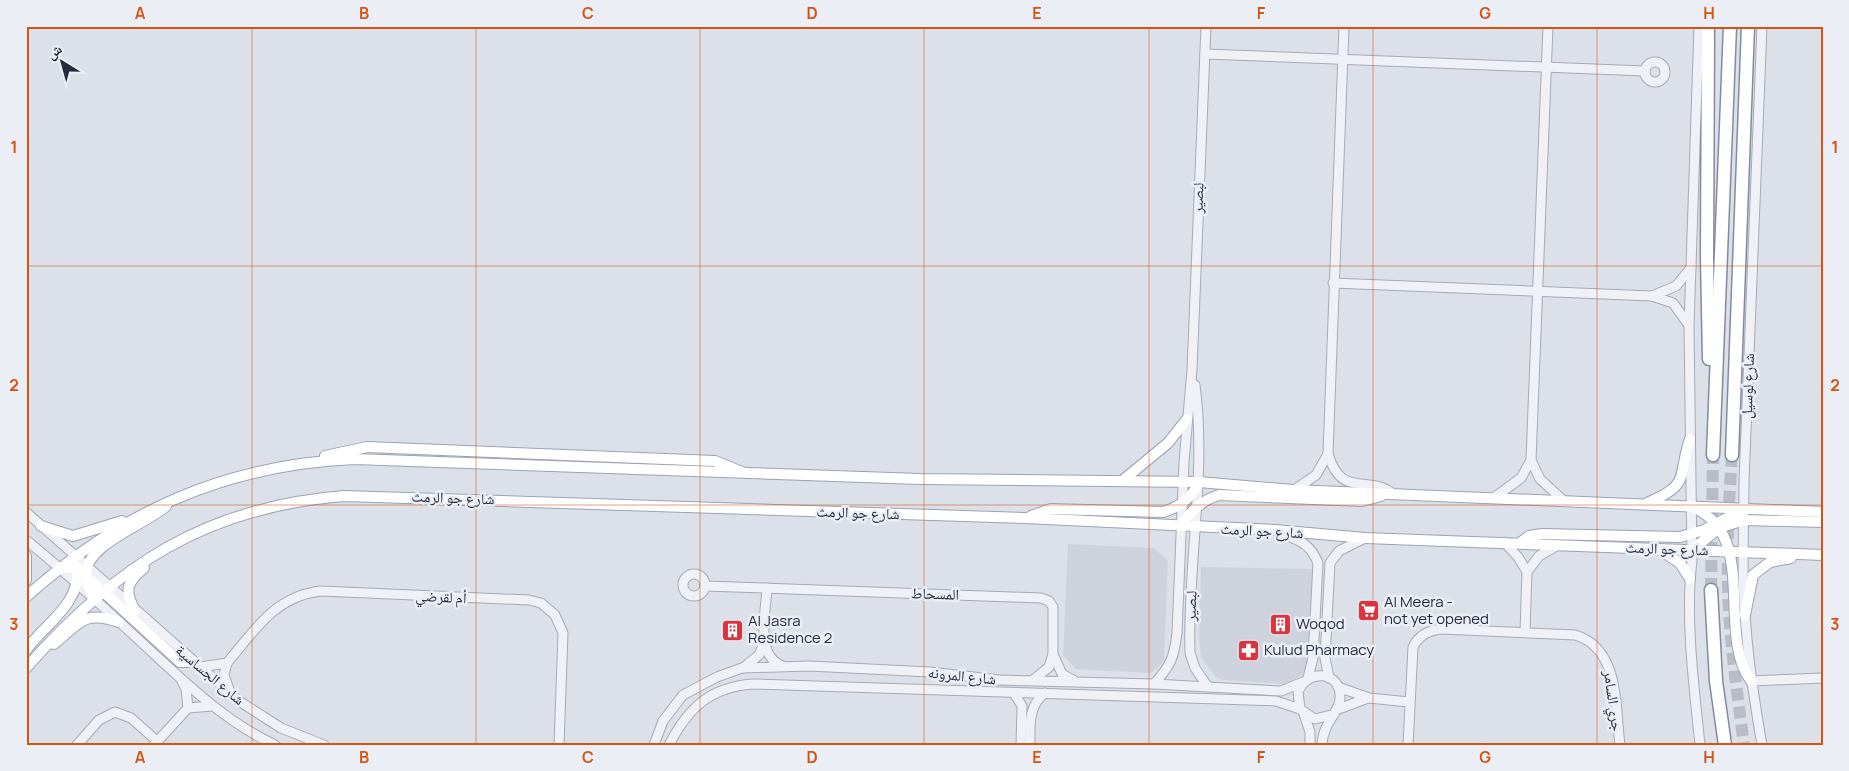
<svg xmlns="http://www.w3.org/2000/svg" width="1849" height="771" font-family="Manrope,'Noto Naskh Arabic',sans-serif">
	<rect width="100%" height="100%" fill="#dce0e8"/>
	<g fill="#ced2dd">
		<polygon points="1068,544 1154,548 1168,561 1164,661 1151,673 1076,669 1063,655"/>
		<polygon points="1201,567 1314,569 1310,660 1302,675 1285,684 1224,680 1216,677 1201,658 1199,637"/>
	</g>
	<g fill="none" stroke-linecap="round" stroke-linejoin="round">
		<g stroke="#b7bcc6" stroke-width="12" stroke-dasharray="12 6" stroke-linecap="butt">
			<path d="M1732,455C1729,498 1727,541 1728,585C1729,638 1737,692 1744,745"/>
			<polyline points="1711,590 1713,455"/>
		</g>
		<defs>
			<g id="minor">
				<path d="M1344,26L1328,454C1342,499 1365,474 1392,493"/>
				<path d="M1699,26L1689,326L1692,560C1685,619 1694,686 1700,745"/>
				<polyline points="1205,54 1645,71"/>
				<circle cx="1655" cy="72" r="10"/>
				<polyline points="1333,283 1652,296 1673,303 1688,324"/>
				<polyline points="1652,296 1676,286 1691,268"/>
				<path d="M1195,385C1207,474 1187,564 1190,653L1195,668L1208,687"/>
				<polyline points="1531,460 1540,479 1564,501"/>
				<polyline points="1294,490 1316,475 1328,454"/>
				<polyline points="1495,497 1521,478 1531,460 1548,26"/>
				<polyline points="26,512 239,701 281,728 324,745"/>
				<path d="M1277,531C1298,541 1309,541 1318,563L1313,658L1308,678"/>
				<path d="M26,540C71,576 112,615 154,654C191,688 228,723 275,745"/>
				<polyline points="1504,542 1518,557 1527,572 1525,632"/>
				<polyline points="1527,572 1539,556 1558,545"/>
				<circle cx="694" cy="585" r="11"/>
				<polyline points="705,586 1041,598 1049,601 1053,607 1053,654 1049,667 1033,680"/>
				<path d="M767,588C766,613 754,656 783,666"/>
				<polyline points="1053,654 1062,674 1073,680"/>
				<polyline points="200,667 227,663"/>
				<polyline points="743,668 759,655 764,643"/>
				<polyline points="1329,678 1325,658 1330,563 1339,551 1365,538"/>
				<polyline points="182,681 186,689 188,708"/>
				<polyline points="1751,681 1823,678"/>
				<path d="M1154,684C1171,665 1174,658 1177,633L1184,462L1192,370L1206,26"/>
				<polyline points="1338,687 1369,698 1409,702"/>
				<polyline points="1014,693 1022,706 1021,745"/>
				<path d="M231,695L224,675L227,663C255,630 275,596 321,591L529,600L541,603L555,615L563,633L559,745"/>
				<polyline points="1336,710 1368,698"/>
				<polyline points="1304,714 1310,732 1310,745"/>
				<polyline points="77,745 99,720 115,712 131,718 157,741"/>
				<polyline points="154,745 188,708 212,706"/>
				<polyline points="654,745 663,721 683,695 717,677 742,668 809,666 930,672 999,680 1154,684 1281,691 1303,682"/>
				<path d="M669,745C688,708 710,687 753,684L1276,701L1300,709"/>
				<path d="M1030,745C1030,725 1028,706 1045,693"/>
				<path d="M1322,745C1323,721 1340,713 1340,698C1342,671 1307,668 1298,692L1300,709L1315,719L1331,715"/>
				<path d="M1408,745L1413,647C1419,635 1429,630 1442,629L1575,635C1620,648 1615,707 1620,745"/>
				<path d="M1762,745C1755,705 1749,666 1746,627C1741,578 1744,529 1744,481L1762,26"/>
			</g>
			<g id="major">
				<polyline points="325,456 367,447 715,461 742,472"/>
				<polyline points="1122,481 1168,443 1187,419"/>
				<path d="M1647,503C1692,484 1677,477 1690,439"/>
				<path d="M1694,508C1759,536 1716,634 1751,681"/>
				<path d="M1031,516L1051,509L1163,512C1180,507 1192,498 1199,482"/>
				<polyline points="41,526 73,536 122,521"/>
				<path d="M1180,526C1191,512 1201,500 1219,495L1362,501L1381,496"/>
				<polyline points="1520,543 1529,536 1542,534 1680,537 1704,530 1744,509"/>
				<polyline points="1660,550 1680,563 1690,579"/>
				<polyline points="1692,550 1719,528 1744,520 1823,522"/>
				<polyline points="26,556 26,580"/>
				<polyline points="60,567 73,568 86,576 180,662 194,662"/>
				<path d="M26,597C122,511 225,465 354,459L920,479L1199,482L1294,490L1823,512"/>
				<path d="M94,598C91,592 86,584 86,576C83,545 147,524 166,506"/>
				<path d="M135,611C124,590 126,583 144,568"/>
				<polyline points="1745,615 1753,575 1770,562 1791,558"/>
				<path d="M54,644C80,623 83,610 119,622"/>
				<path d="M26,650C45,624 82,603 77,567"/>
				<path d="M26,668C116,566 205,507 344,496L1025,518L1275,530L1365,538L1823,555"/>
			</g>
			<g id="highway">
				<polyline points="1708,26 1707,257 1709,359"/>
				<polyline points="1713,455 1730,26"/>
				<polyline points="1732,455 1748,26"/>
				<polyline points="1711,590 1716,681 1725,745"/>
			</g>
		</defs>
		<use href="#minor" stroke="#a5aab5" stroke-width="11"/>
		<use href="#major" stroke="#9aa3b4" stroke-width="12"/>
		<use href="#highway" stroke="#828b9f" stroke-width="15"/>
		<use href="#minor" stroke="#eff1f6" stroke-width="9"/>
		<use href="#major" stroke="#fff" stroke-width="10"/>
		<use href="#highway" stroke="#fff" stroke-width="12"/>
	</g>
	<path fill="none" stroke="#d45411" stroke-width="1" stroke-opacity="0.55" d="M252,26V745M476,26V745M700,26V745M924,26V745M1149,26V745M1373,26V745M1597,26V745M26,266H1823M26,505H1823"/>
	<defs>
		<symbol id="supermarket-square" viewBox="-11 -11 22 22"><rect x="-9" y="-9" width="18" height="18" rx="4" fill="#d83541" stroke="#ebeff5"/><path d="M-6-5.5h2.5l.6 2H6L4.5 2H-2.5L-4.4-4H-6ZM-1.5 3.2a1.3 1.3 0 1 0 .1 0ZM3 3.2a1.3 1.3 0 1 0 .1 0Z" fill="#fff"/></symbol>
		<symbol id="building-square" viewBox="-11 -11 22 22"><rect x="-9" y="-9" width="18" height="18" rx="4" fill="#d83541" stroke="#ebeff5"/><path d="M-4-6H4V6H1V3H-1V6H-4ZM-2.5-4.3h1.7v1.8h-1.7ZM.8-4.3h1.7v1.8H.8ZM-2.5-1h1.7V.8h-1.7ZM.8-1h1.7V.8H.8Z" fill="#fff"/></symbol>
		<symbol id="pharmacy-square" viewBox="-11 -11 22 22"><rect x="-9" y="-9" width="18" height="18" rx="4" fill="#d83541" stroke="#ebeff5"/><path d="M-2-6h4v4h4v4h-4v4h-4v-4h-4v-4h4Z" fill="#fff"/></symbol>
	</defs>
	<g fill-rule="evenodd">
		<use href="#supermarket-square" x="1356" y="598" width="25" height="25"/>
		<use href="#building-square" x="1268" y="612" width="25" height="25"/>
		<use href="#building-square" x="720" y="618" width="25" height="25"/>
		<use href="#pharmacy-square" x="1236" y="638" width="25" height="25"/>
	</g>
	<g text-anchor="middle" stroke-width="5" stroke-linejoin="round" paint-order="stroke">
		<g font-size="15" fill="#252c3f" stroke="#ebeff5">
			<text transform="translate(1198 198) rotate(-88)" y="5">لبصير</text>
			<text transform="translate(1748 386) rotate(-88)" y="5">شارع لوسيل</text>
			<text transform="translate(453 498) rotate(2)" y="5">شارع جو الرمث</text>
			<text transform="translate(858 513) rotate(2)" y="5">شارع جو الرمث</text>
			<text transform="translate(1262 531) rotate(3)" y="5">شارع جو الرمث</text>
			<text transform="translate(1667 549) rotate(2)" y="5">شارع جو الرمث</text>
			<text transform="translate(935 594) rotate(2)" y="5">المسحاط</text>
			<text transform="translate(441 597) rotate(3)" y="5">أم لقرضي</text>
			<text transform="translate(1191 606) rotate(-88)" y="5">لبصير</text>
			<text transform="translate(210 675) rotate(40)" y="5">شارع الجساسية</text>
			<text transform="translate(962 676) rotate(6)" y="5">شارع المرونه</text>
			<text transform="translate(1613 701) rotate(82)" y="5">جري السامر</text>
		</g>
		<g font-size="15" fill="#252c3f" stroke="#ebeff5" text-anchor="start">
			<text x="1384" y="607">Al Meera -<tspan x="1384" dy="17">not yet opened</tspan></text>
			<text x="748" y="626">Al Jasra<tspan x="748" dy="17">Residence 2</tspan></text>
			<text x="1296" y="629">Woqod</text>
			<text x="1264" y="655">Kulud Pharmacy</text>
		</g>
	</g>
	<rect width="1849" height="771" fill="none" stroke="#ebeff5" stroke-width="55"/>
	<g transform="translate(62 62) rotate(323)" stroke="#ebeff5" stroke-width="4" paint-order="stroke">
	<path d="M0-4L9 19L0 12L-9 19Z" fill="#252c3f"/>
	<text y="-8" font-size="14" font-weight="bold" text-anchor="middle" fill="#252c3f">ش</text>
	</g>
	<rect x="28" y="28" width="1794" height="716" fill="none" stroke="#d45411" stroke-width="2"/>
	<g font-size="16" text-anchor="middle" font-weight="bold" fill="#d45411">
		<text x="140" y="19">A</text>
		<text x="364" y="19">B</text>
		<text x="588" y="19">C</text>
		<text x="812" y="19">D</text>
		<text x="1037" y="19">E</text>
		<text x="1261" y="19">F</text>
		<text x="1485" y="19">G</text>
		<text x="1709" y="19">H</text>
		<text x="14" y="153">1</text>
		<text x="1835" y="153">1</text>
		<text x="14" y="391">2</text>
		<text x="1835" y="391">2</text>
		<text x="14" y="630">3</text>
		<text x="1835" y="630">3</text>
		<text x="140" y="763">A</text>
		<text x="364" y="763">B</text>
		<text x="588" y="763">C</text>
		<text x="812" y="763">D</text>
		<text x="1037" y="763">E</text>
		<text x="1261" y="763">F</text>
		<text x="1485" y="763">G</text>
		<text x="1709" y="763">H</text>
	</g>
</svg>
